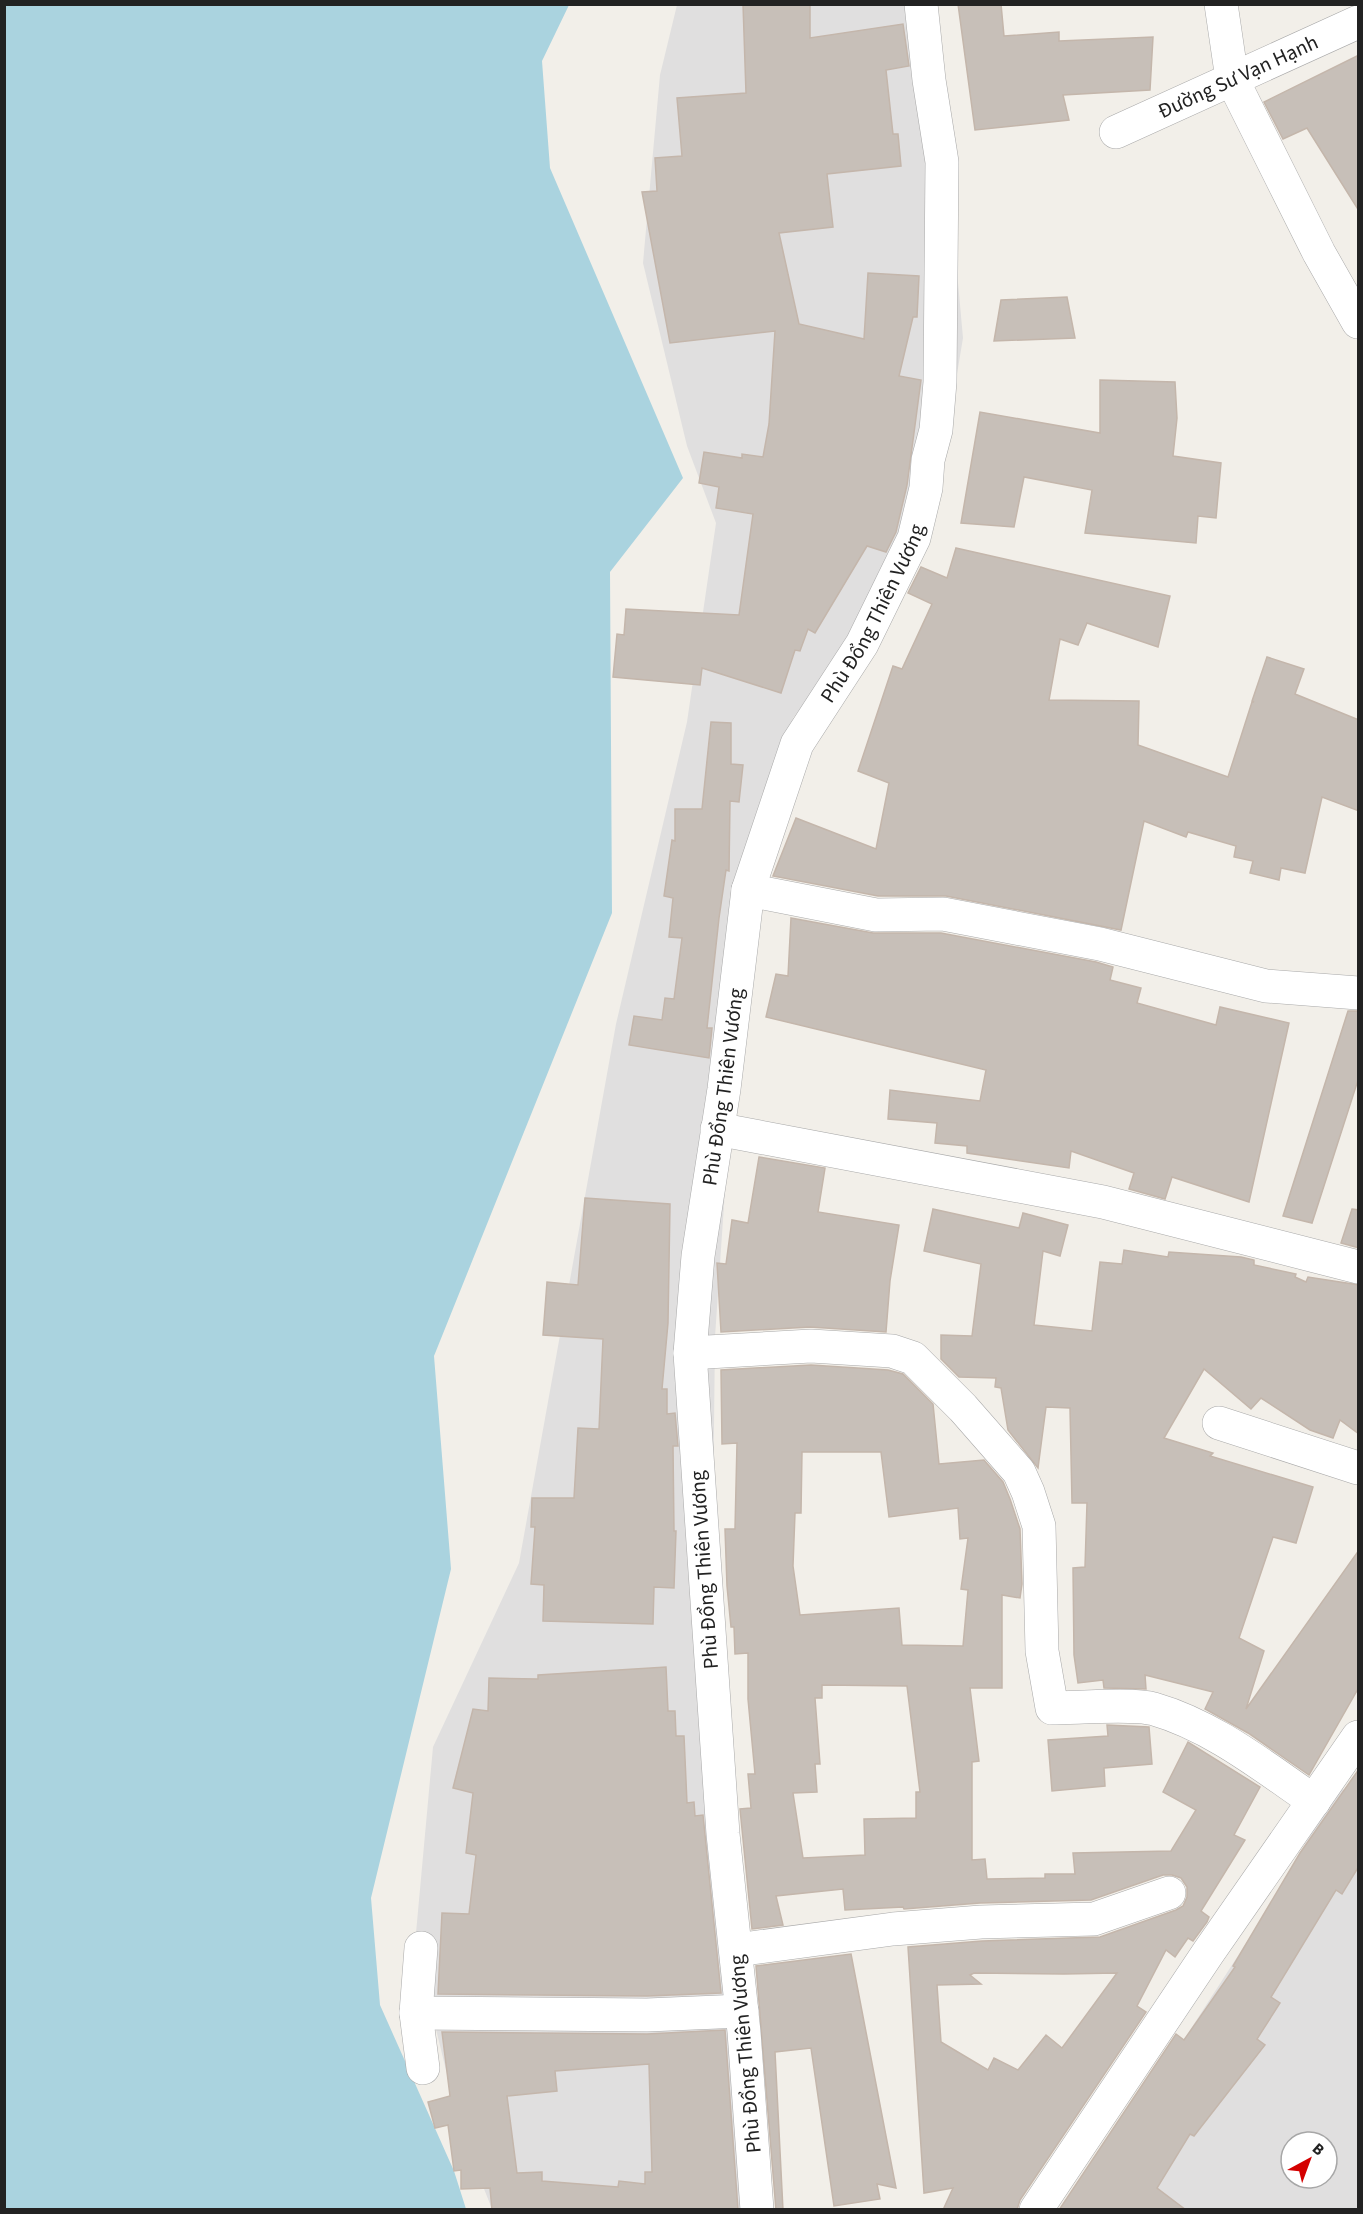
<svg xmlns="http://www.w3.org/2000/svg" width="1363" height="2214" font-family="'Source Sans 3',sans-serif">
	<rect width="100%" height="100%" fill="#f2efe9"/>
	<g fill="#e0dfdf" fill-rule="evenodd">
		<polygon points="677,5 933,5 963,338 929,542 793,718 760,868 730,1117 715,1337 712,1605 770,2209 492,2209 461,2131 415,1944 433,1747 519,1563 616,1024 687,722 716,523 687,446 643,263 660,75"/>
		<path d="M1338,1787L1358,1796V2209L1074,2210L1261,1920ZM1291,2142H1327V2178H1291Z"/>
	</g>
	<polygon fill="#aad3df" points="5,5 569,5 542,61 550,168 683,478 610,572 612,913 434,1356 451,1569 371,1898 380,2005 454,2171 466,2209 5,2210"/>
	<g fill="#c7bfb8" stroke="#c4b6ab" stroke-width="1.5" fill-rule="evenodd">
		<polygon points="743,4 810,4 810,38 903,24 909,66 886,70 893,134 898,134 901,166 827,174 833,227 779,233 799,324 864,339 868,273 919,276 917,317 913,317 899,376 921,380 907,485 896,532 886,552 867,546 815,633 808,629 800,651 795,650 781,693 702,668 700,685 613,677 617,634 624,635 626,609 739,615 753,514 716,508 719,487 699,483 704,452 742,458 742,454 763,457 769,424 775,331 670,343 642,192 657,191 655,158 682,156 677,98 746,93"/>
		<polygon points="958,4 1001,4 1004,36 1059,32 1059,41 1153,37 1150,90 1063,95 1069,120 975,130"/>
		<polygon points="1359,55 1359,211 1307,128 1283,139 1264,102"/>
		<polygon points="1067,297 1075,338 994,341 1001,300"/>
		<polygon points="1100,380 1175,382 1177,418 1173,456 1221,463 1216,518 1198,516 1196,543 1085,533 1092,490 1024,477 1014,527 961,523 980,412 1100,433"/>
		<polygon points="956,548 1170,596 1158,647 1087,623 1078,645 1060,639 1049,700 1139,701 1138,745 1228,777 1252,702 1254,702 1252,701 1267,657 1304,669 1295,694 1359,720 1359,811 1322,797 1305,873 1281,868 1279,880 1250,873 1253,861 1234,857 1236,846 1188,832 1186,837 1144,821 1121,930 946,896 878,896 773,876 796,818 876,849 889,783 858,771 893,666 902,669 932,604 908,593 921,567 947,578"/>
		<polygon points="711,722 731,723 731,764 743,765 739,802 730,801 729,871 726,870 719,918 707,1028 712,1028 709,1058 629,1045 634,1016 662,1020 665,998 674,999 682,938 669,937 673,898 664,896 672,840 675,841 675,809 702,809"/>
		<polygon points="791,918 873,933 941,933 1096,962 1113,967 1110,980 1141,988 1137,1003 1216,1025 1220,1007 1289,1023 1249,1202 1172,1177 1165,1199 1129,1189 1134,1173 1071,1151 1069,1168 967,1153 967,1146 935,1143 937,1123 888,1119 890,1090 980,1101 986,1070 766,1017 776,974 788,976"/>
		<polygon points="1348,1011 1359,1011 1359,1077 1312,1223 1283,1216"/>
		<polygon points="759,1157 825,1168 818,1212 899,1225 890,1281 886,1332 810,1327 721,1332 717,1263 726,1264 732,1220 748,1223"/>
		<polygon points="585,1198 670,1204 668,1323 662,1389 667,1389 667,1414 675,1413 678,1446 673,1446 674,1531 676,1531 674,1588 654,1587 653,1624 543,1621 544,1585 531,1584 535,1527 531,1527 532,1498 574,1498 578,1428 599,1429 603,1339 543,1335 547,1282 578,1285"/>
		<polygon points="933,1209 1019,1228 1023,1213 1068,1225 1060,1256 1043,1251 1034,1325 1092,1331 1100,1262 1122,1264 1124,1250 1168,1257 1169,1252 1241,1257 1254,1260 1254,1265 1296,1274 1295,1277 1306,1282 1308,1277 1359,1285 1359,1434 1340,1420 1333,1438 1310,1430 1261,1398 1251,1409 1204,1369 1164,1438 1213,1453 1210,1456 1313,1487 1296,1543 1273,1537 1239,1638 1264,1651 1246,1709 1359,1550 1359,1687 1309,1775 1248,1733 1205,1709 1213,1692 1145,1675 1146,1689 1104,1688 1103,1680 1078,1683 1074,1655 1073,1568 1085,1567 1087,1503 1072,1503 1070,1408 1046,1407 1038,1468 1008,1430 1001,1388 995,1387 996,1378 959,1377 941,1359 941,1335 972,1336 981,1264 924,1251"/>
		<polygon points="1352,1209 1359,1210 1359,1248 1341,1243"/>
		<path d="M811,1365L888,1370L903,1374L933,1404L939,1464L984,1460L1003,1482L1010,1499L1020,1529L1022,1584L1020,1598L1002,1595V1688H970L979,1761L972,1762V1860L985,1859L987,1879L1045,1878V1874H1075L1073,1853L1171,1851L1196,1810L1163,1792L1188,1742L1260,1787L1234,1835L1245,1840L1201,1911L1209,1917L1207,1922L1193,1941L1188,1938L1175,1957L1166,1950L1137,2006L1146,2012L1020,2200L1017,2210H943L953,2188L924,2193L908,1947L982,1941L1100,1937L1176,1910L1183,1906L1187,1897V1887L1181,1878L1172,1875H1163L1091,1900L980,1903L904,1909L903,1907L845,1910L843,1889L776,1896L783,1925L752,1929L740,1809L751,1808L748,1774H755L748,1699V1653L735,1654L734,1627H731L727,1586L725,1529H735L737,1443L722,1444L721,1370ZM802,1452H881L889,1517L958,1508L960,1539L968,1538L961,1589L968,1590L963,1646L902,1645L899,1608L800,1615L793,1566L795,1513H801ZM822,1685L907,1686L920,1792H916V1818L864,1819L865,1855L803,1858L793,1793L817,1792L815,1764H820L815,1698H822ZM974,1973L1064,1974L1117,1973L1062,2048L1046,2035L1018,2070L994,2058L988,2070L941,2042L937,1985L981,1984L970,1975Z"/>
		<polygon points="666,1667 668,1711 675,1711 676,1736 684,1736 687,1803 694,1802 695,1816 703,1815 721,1993 647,1996 438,1994 442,1913 469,1914 476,1855 466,1853 473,1793 453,1788 473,1709 488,1711 489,1678 538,1679 538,1675"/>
		<polygon points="1107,1725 1149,1727 1152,1764 1104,1768 1105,1786 1052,1791 1048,1740 1108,1736"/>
		<polygon points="1359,1769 1359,1866 1342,1894 1336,1890 1271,1997 1280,2003 1257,2039 1265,2045 1194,2136 1190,2134 1157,2188 1186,2210 1059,2210 1176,2034 1184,2040 1235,1967 1233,1966 1300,1853"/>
		<polygon points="851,1954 896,2188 877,2184 880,2199 834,2206 811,2048 775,2052 783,2210 776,2210 756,1966"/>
		<path d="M725,2030L738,2210H492L490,2188L461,2189V2170L454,2171L448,2125L435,2128L428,2102L450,2096L442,2032L647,2034ZM649,2064L652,2172H645V2184L619,2181L618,2187L542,2181V2172L517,2173L507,2096L557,2091L555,2071Z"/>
	</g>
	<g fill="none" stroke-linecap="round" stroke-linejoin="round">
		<defs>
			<g id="minor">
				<polyline points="1221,4 1232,79 1319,253 1358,322"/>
				<path id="s1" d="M1116,132L1358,22"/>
				<polyline points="748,890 876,915 943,914 1100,944 1266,986 1358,993"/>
				<polyline points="717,1129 1103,1202 1358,1267"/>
				<path d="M690,1353L811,1346L892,1351L913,1358L963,1408L1019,1472L1028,1492L1039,1526L1042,1651L1052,1708C1076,1708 1133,1703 1154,1709C1213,1726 1264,1767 1314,1801"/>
				<polyline points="1219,1423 1358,1468"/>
				<polyline points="421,1948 416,2013 423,2068"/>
				<polyline points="736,1950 893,1929 981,1922 1094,1919 1169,1893"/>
				<polyline points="416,2013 647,2015 742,2011"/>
				<path id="s2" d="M757,2210L744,2032L723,1834L690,1353L698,1256L724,1089L748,890L797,744L862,644L914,538L926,488L928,460L936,430L940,382L942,162L929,80L921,4"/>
				<polyline points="1036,2210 1208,1953 1358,1737"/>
			</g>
		</defs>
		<use href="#minor" stroke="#a9a9a9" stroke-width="34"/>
		<use href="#minor" stroke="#fff" stroke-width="33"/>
	</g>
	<g text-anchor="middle" stroke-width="6" stroke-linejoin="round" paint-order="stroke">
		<g font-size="21" fill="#222" stroke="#fff">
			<text dy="7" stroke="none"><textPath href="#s1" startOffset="134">Đường Sư Vạn Hạnh</textPath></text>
			<text dy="7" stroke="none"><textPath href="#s2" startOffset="1632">Phù Đổng Thiên Vương</textPath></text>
			<text dy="7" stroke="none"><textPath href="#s2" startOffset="1128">Phù Đổng Thiên Vương</textPath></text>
			<text transform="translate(704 1570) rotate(-94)" y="7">Phù Đổng Thiên Vương</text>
			<text transform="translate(745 2054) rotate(-95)" y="7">Phù Đổng Thiên Vương</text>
		</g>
	</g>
	<rect width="1363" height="2214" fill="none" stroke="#222222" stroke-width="12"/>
	<g transform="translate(1309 2160) rotate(41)"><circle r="28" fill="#ffffff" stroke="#a7a7a7" stroke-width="1.5"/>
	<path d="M0-4.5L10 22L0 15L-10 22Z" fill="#d40000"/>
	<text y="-9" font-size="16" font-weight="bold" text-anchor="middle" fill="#222222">B</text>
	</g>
</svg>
